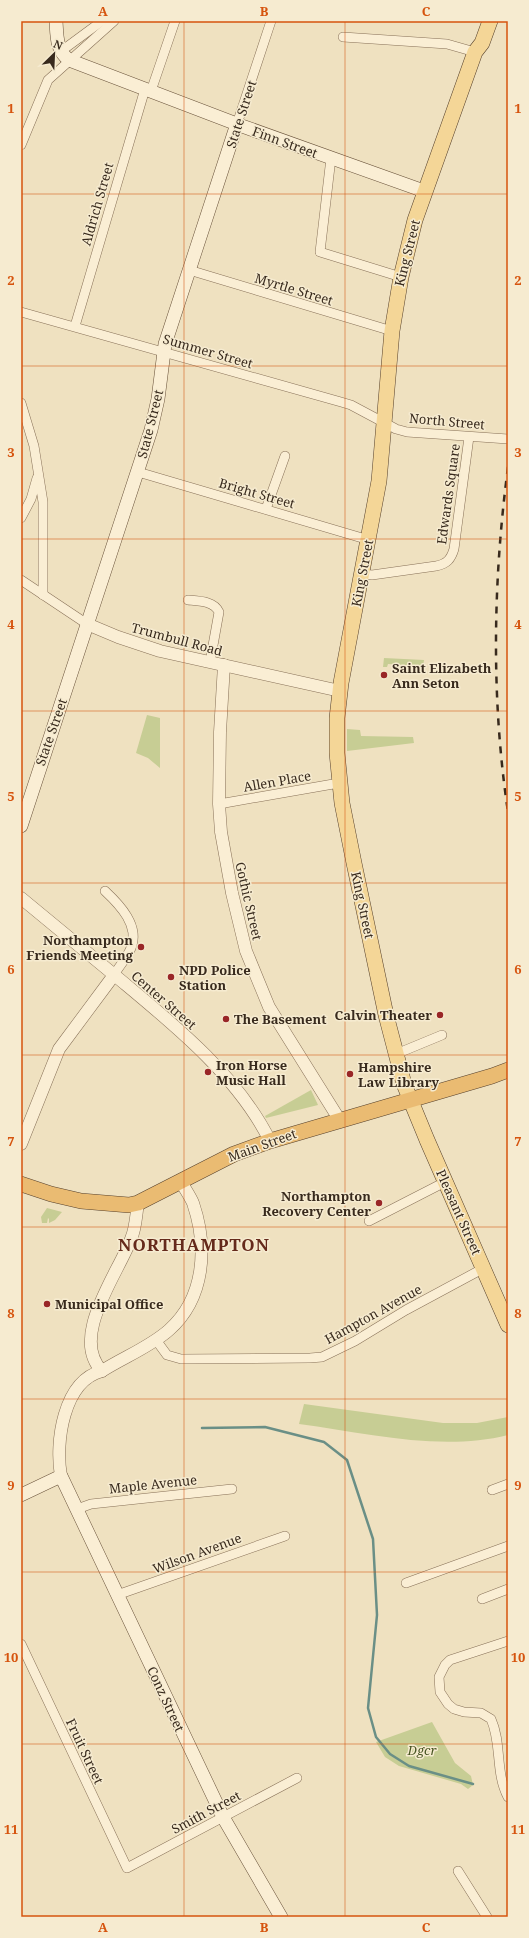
<svg xmlns="http://www.w3.org/2000/svg" width="529" height="1938" font-family="'Noto Serif',serif">
	<rect width="100%" height="100%" fill="#efe1c0"/>
	<g fill="#c7cd94">
		<polygon points="384,658 424,660 423,666 388,664 387,667 383,667"/>
		<polygon points="147,715 160,718 160,768 148,758 136,753"/>
		<polygon points="347,729 360,730 361,736 413,737 414,743 347,751"/>
		<polygon points="311,1090 318,1105 266,1118 265,1116"/>
		<polygon points="47,1208 62,1212 55,1220 49,1223 49,1219 48,1218 47,1223 42,1223 41,1217"/>
		<path d="M304,1404L443,1423H477L508,1417V1435C441,1452 367,1433 299,1424Z"/>
		<polygon points="432,1722 455,1763 471,1776 473,1785 468,1789 461,1784 399,1766 385,1757 376,1742"/>
	</g>
	<g fill="none" stroke-linecap="round" stroke-linejoin="round">
		<polyline stroke="#6a8f86" stroke-width="2.5" points="202,1428 265,1427 324,1442 347,1460 373,1539 377,1615 368,1708 376,1737 390,1754 409,1766 473,1784"/>
		<defs>
			<g id="minor">
				<polyline points="343,37 447,44 475,52"/>
				<polyline points="60,52 102,21"/>
				<polyline points="151,91 175,21"/>
				<polyline points="237,124 271,21"/>
				<polyline points="21,145 48,80 114,21"/>
				<polyline points="331,158 320,252 401,277"/>
				<polyline points="189,270 392,331"/>
				<polyline points="21,312 341,402 351,405 396,429 407,432 508,439"/>
				<polyline points="75,326 145,89"/>
				<polyline points="21,403 34,446 43,502 43,595"/>
				<polyline points="138,472 369,540"/>
				<polyline points="266,509 285,456"/>
				<polyline points="21,518 31,499 37,478"/>
				<path d="M363,574L372,575L436,566C447,564 451,559 454,549L469,437"/>
				<polyline points="21,580 87,624"/>
				<path d="M188,600C199,601 214,601 219,612L210,662"/>
				<polyline points="219,804 339,783"/>
				<path d="M105,891C120,905 140,926 131,948C127,958 119,966 114,975"/>
				<polyline points="396,1054 442,1035"/>
				<polyline points="369,1221 445,1182"/>
				<polyline points="156,1340 167,1355 181,1359 310,1358 322,1357 355,1341 406,1310 484,1268"/>
				<polyline points="492,1490 508,1484"/>
				<polyline points="77,1509 91,1504 232,1489"/>
				<polyline points="406,1583 508,1546"/>
				<polyline points="117,1595 285,1536"/>
				<polyline points="482,1599 508,1589"/>
				<path d="M508,1641L450,1660L445,1665L439,1677L440,1692L448,1704L454,1709L464,1712L481,1713L491,1719C502,1743 495,1773 508,1797"/>
				<polyline points="21,1644 127,1868 297,1778"/>
				<polyline points="458,1871 487,1917"/>
			</g>
			<g id="tertiary">
				<polyline points="87,624 118,637 160,651 340,691"/>
				<polyline points="224,665 220,732 219,804 221,832 232,893 246,951 269,1007 339,1119"/>
				<path d="M21,898C55,926 90,955 124,983C177,1027 239,1078 270,1141"/>
				<polyline points="21,1144 59,1049 114,975"/>
				<path d="M102,1371C69,1337 118,1274 131,1239C136,1228 136,1215 138,1203"/>
				<path d="M61,1476C55,1443 63,1381 102,1371C124,1357 150,1347 169,1330C205,1298 208,1247 193,1203C190,1196 185,1189 181,1182"/>
			</g>
			<g id="secondary">
				<path d="M56,21C57,36 56,50 69,60L242,126L424,191"/>
				<polyline points="21,826 151,430 158,399 165,344 237,124"/>
				<polyline points="21,1495 61,1476 223,1817 281,1917"/>
			</g>
			<polyline id="primary" points="490,21 482,43 475,52 415,220 401,277 392,331 379,481 341,683 337,718 337,753 342,803 354,863 386,1015 404,1084 427,1140 508,1325"/>
			<polyline id="trunk" points="21,1184 51,1194 81,1201 129,1205 138,1203 234,1154 270,1141 492,1076 508,1070"/>
		</defs>
		<use href="#minor" stroke="#887158" stroke-width="10"/>
		<use href="#tertiary" stroke="#887158" stroke-width="13"/>
		<use href="#secondary" stroke="#6a533b" stroke-width="14"/>
		<use href="#primary" stroke="#56402c" stroke-width="16"/>
		<use href="#trunk" stroke="#56402c" stroke-width="16"/>
		<use href="#minor" stroke="#faeed4" stroke-width="9"/>
		<use href="#tertiary" stroke="#faeed4" stroke-width="12"/>
		<use href="#secondary" stroke="#faeed4" stroke-width="13"/>
		<use href="#primary" stroke="#f4d697" stroke-width="15"/>
		<use href="#trunk" stroke="#eabb72" stroke-width="15"/>
		<path stroke="#382a1d" stroke-width="2.5" stroke-dasharray="7 7" stroke-linecap="butt" d="M508,467C493,580 491,699 508,812"/>
	</g>
	<path fill="none" stroke="#d6540e" stroke-width="1" stroke-opacity="0.55" d="M184,21V1917M345,21V1917M21,194H508M21,366H508M21,539H508M21,711H508M21,883H508M21,1055H508M21,1227H508M21,1399H508M21,1572H508M21,1744H508"/>
	<g fill="#992627" stroke="#f6ebd0" stroke-width="1.5">
		<circle cx="384" cy="675" r="4"/>
		<circle cx="141" cy="947" r="4"/>
		<circle cx="171" cy="977" r="4"/>
		<circle cx="440" cy="1015" r="4"/>
		<circle cx="226" cy="1019" r="4"/>
		<circle cx="208" cy="1072" r="4"/>
		<circle cx="350" cy="1074" r="4"/>
		<circle cx="379" cy="1203" r="4"/>
		<circle cx="47" cy="1304" r="4"/>
	</g>
	<g text-anchor="middle" stroke-width="3" stroke-linejoin="round" paint-order="stroke">
		<g font-size="13" fill="#382a1d" stroke="#f6ebd0">
			<text transform="translate(241 114) rotate(-72)" y="5">State Street</text>
			<text transform="translate(285 142) rotate(20)" y="5">Finn Street</text>
			<text transform="translate(97 204) rotate(-74)" y="5">Aldrich Street</text>
			<text transform="translate(407 253) rotate(-76)" y="5">King Street</text>
			<text transform="translate(294 289) rotate(17)" y="5">Myrtle Street</text>
			<text transform="translate(208 351) rotate(16)" y="5">Summer Street</text>
			<text transform="translate(447 421) rotate(5)" y="5">North Street</text>
			<text transform="translate(150 424) rotate(-76)" y="5">State Street</text>
			<text transform="translate(257 493) rotate(16)" y="5">Bright Street</text>
			<text transform="translate(448 494) rotate(-82)" y="5">Edwards Square</text>
			<text transform="translate(362 573) rotate(-79)" y="5">King Street</text>
			<text transform="translate(177 639) rotate(15)" y="5">Trumbull Road</text>
			<text transform="translate(51 732) rotate(-71)" y="5">State Street</text>
			<text transform="translate(277 781) rotate(-10)" y="5">Allen Place</text>
			<text transform="translate(249 901) rotate(77)" y="5">Gothic Street</text>
			<text transform="translate(363 905) rotate(78)" y="5">King Street</text>
			<text transform="translate(164 1000) rotate(41)" y="5">Center Street</text>
			<text transform="translate(262 1145) rotate(-20)" y="5">Main Street</text>
			<text transform="translate(459 1212) rotate(66)" y="5">Pleasant Street</text>
			<text transform="translate(373 1314) rotate(-29)" y="5">Hampton Avenue</text>
			<text transform="translate(153 1484) rotate(-6)" y="5">Maple Avenue</text>
			<text transform="translate(197 1553) rotate(-20)" y="5">Wilson Avenue</text>
			<text transform="translate(166 1699) rotate(65)" y="5">Conz Street</text>
			<text transform="translate(85 1751) rotate(65)" y="5">Fruit Street</text>
			<text transform="translate(206 1812) rotate(-28)" y="5">Smith Street</text>
		</g>
		<g font-size="13" font-weight="bold" fill="#382a1d" stroke="#f6ebd0" text-anchor="start">
			<text x="392" y="673">Saint Elizabeth<tspan x="392" dy="15">Ann Seton</tspan></text>
			<text x="133" y="945" text-anchor="end">Northampton<tspan x="133" dy="15">Friends Meeting</tspan></text>
			<text x="179" y="975">NPD Police<tspan x="179" dy="15">Station</tspan></text>
			<text x="432" y="1020" text-anchor="end">Calvin Theater</text>
			<text x="234" y="1024">The Basement</text>
			<text x="216" y="1070">Iron Horse<tspan x="216" dy="15">Music Hall</tspan></text>
			<text x="358" y="1072">Hampshire<tspan x="358" dy="15">Law Library</tspan></text>
			<text x="371" y="1201" text-anchor="end">Northampton<tspan x="371" dy="15">Recovery Center</tspan></text>
			<text x="55" y="1309">Municipal Office</text>
		</g>
		<g font-size="13" font-style="italic" fill="#485523" stroke="#f6ebd0">
			<text x="422" y="1755">Dgcr</text>
		</g>
		<g font-size="17" font-weight="bold" letter-spacing="1" fill="#652a1b" stroke="#f6ebd0">
			<text x="194" y="1251">NORTHAMPTON</text>
		</g>
	</g>
	<rect width="529" height="1938" fill="none" stroke="#f6ebd0" stroke-width="44"/>
	<g transform="translate(54 54) rotate(24)" stroke="#f6ebd0" stroke-width="3" paint-order="stroke">
	<path d="M0-3L7 15L0 10L-7 15Z" fill="#382a1d"/>
	<text y="-6" font-size="11" font-weight="bold" text-anchor="middle" fill="#382a1d">N</text>
	</g>
	<rect x="22" y="22" width="485" height="1894" fill="none" stroke="#d6540e" stroke-width="1.5"/>
	<g font-size="13" text-anchor="middle" font-weight="bold" fill="#d6540e">
		<text x="103" y="16">A</text>
		<text x="264" y="16">B</text>
		<text x="426" y="16">C</text>
		<text x="11" y="113">1</text>
		<text x="518" y="113">1</text>
		<text x="11" y="285">2</text>
		<text x="518" y="285">2</text>
		<text x="11" y="457">3</text>
		<text x="518" y="457">3</text>
		<text x="11" y="629">4</text>
		<text x="518" y="629">4</text>
		<text x="11" y="801">5</text>
		<text x="518" y="801">5</text>
		<text x="11" y="974">6</text>
		<text x="518" y="974">6</text>
		<text x="11" y="1146">7</text>
		<text x="518" y="1146">7</text>
		<text x="11" y="1318">8</text>
		<text x="518" y="1318">8</text>
		<text x="11" y="1490">9</text>
		<text x="518" y="1490">9</text>
		<text x="11" y="1662">10</text>
		<text x="518" y="1662">10</text>
		<text x="11" y="1834">11</text>
		<text x="518" y="1834">11</text>
		<text x="103" y="1932">A</text>
		<text x="264" y="1932">B</text>
		<text x="426" y="1932">C</text>
	</g>
</svg>
